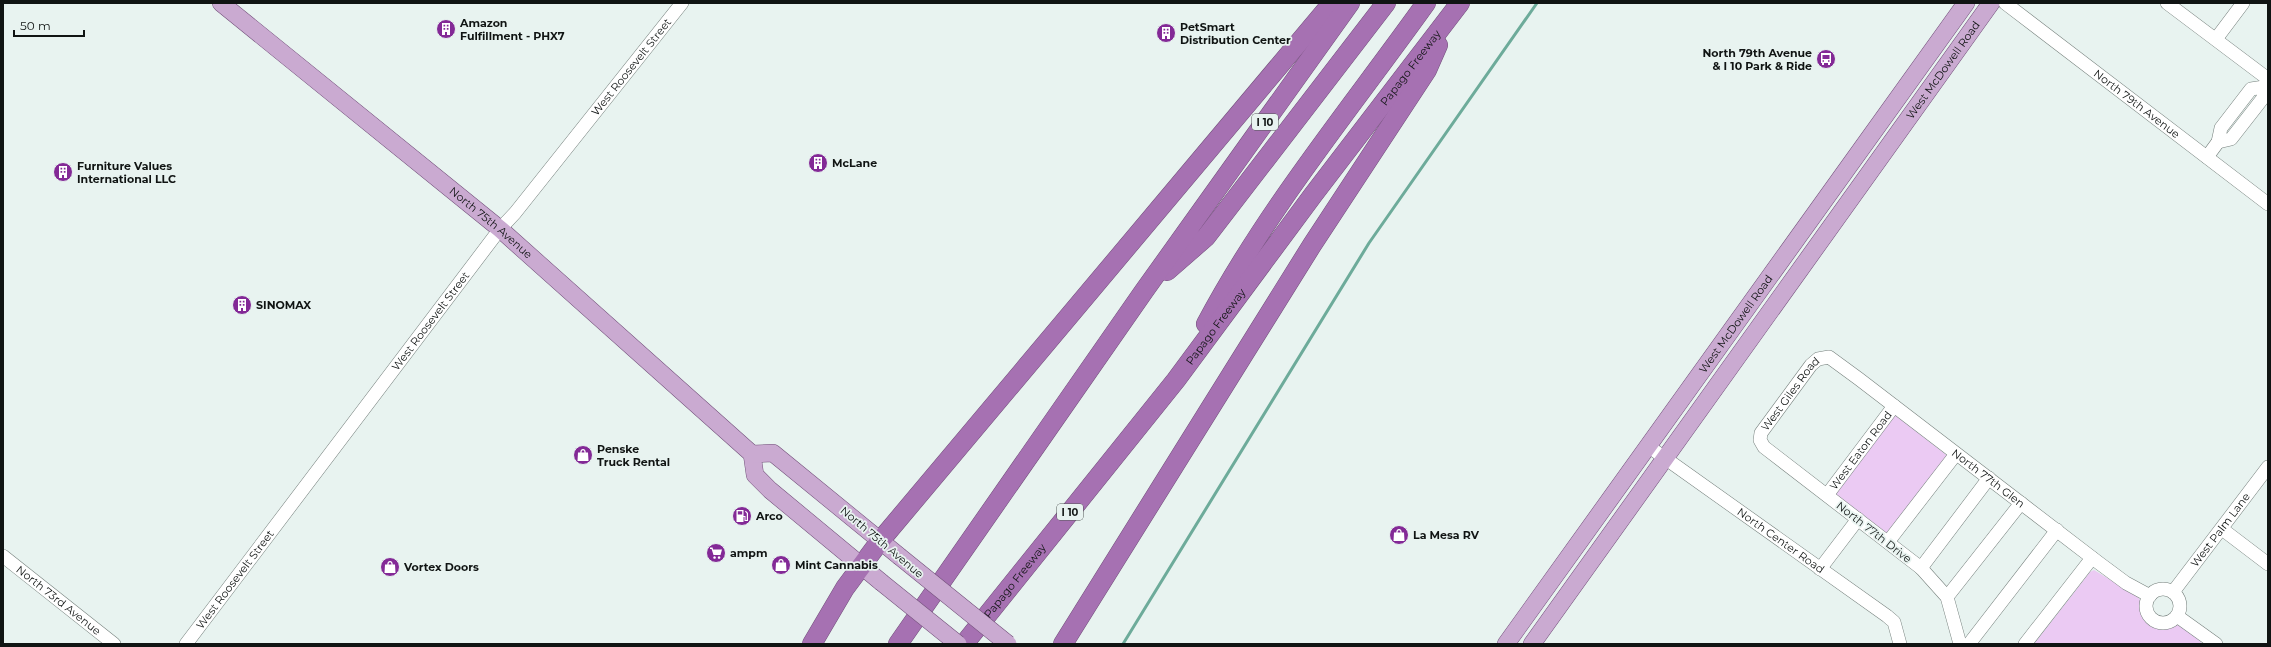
<svg xmlns="http://www.w3.org/2000/svg" width="2271" height="647" font-family="Montserrat,sans-serif">
	<rect width="100%" height="100%" fill="#e8f3f0"/>
	<g fill="#ebcaf3">
		<polygon points="1895,415 1949,457 1888,535 1835,494"/>
		<path d="M2094,570L2137,596C2145,604 2142,616 2153,623C2161,629 2169,624 2177,625C2184,626 2199,638 2202,644H2034L2090,572Z"/>
	</g>
	<g fill="none" stroke-linecap="round" stroke-linejoin="round">
		<polyline stroke="#6dab9a" stroke-width="3" points="1123,644 1369,243 1537,3"/>
		<defs>
			<g id="minor">
				<path id="s1" d="M2005,3L2268,204"/>
				<polyline points="2167,3 2268,79"/>
				<polyline points="2216,39 2243,3"/>
				<polyline points="2218,142 2231,139 2263,98 2264,87 2268,81"/>
				<polyline points="2207,157 2218,142 2221,128 2251,89 2264,87"/>
				<path id="s2" d="M1648,446L1887,616L1894,622L1900,644"/>
				<path id="s3" d="M1827,495L1894,406"/>
				<polyline points="2222,529 2268,564"/>
				<polyline points="1888,542 1956,454"/>
				<path id="s4" d="M3,556L114,644"/>
				<polyline points="1921,568 1989,478"/>
				<polyline points="1820,569 1858,519"/>
				<circle cx="2163" cy="606" r="17"/>
				<path id="s5" d="M2173,592L2268,467"/>
				<polyline points="1947,597 2021,503"/>
				<polyline points="2177,616 2216,644"/>
				<path id="s6" d="M186,644L500,229L515,213L682,3"/>
				<path id="s7" d="M1960,644L1947,597L1921,568L1764,447L1760,440L1761,433L1811,365L1818,359L1829,357L1859,379L2099,563L2126,583L2150,596"/>
				<polyline points="1969,644 2057,530"/>
				<polyline points="2025,644 2092,558"/>
			</g>
			<g id="major">
				<path id="s8" d="M221,3L500,229L752,454L755,475L770,490L881,582"/>
				<polyline points="752,454 773,453 899,556"/>
				<path id="s9" d="M1506,644L1966,3"/>
				<path id="s10" d="M1532,644L1991,3"/>
			</g>
			<g id="highway">
				<polyline points="1167,271 1206,237 1386,3"/>
				<path d="M1206,324C1267,209 1351,108 1426,3"/>
				<polyline points="812,644 845,588 880,541 1332,3"/>
				<polyline points="898,644 1144,291 1350,3"/>
				<path id="s11" d="M964,644L1176,380L1313,195L1460,3"/>
				<polyline points="1063,644 1312,245 1427,70 1438,45"/>
			</g>
		</defs>
		<use href="#minor" stroke="#76807d" stroke-width="14"/>
		<use href="#major" stroke="#72507a" stroke-width="18"/>
		<use href="#highway" stroke="#72507a" stroke-width="20"/>
		<use href="#minor" stroke="#fff" stroke-width="13"/>
		<use href="#major" stroke="#caaad1" stroke-width="17"/>
		<use href="#highway" stroke="#a671b2" stroke-width="19"/>
		<defs>
			<g id="major-bridge">
				<polyline points="899,556 1008,644"/>
				<polyline points="881,582 958,644"/>
			</g>
		</defs>
		<use href="#major-bridge" stroke="#72507a" stroke-width="18" stroke-linecap="butt"/>
		<use href="#major-bridge" stroke="#caaad1" stroke-width="17"/>
	</g>
	<defs>
		<symbol id="building-disc" viewBox="-11 -11 22 22"><circle r="9.5" fill="#832996" stroke="#e8f3f0"/><path d="M-4-6H4V6H1V3H-1V6H-4ZM-2.5-4.3h1.7v1.8h-1.7ZM.8-4.3h1.7v1.8H.8ZM-2.5-1h1.7V.8h-1.7ZM.8-1h1.7V.8H.8Z" fill="#fff"/></symbol>
		<symbol id="bus-disc" viewBox="-11 -11 22 22"><circle r="9.5" fill="#832996" stroke="#e8f3f0"/><path d="M-5-6H5V4H4V6H2V4H-2V6H-4V4H-5ZM-3.5-4V0h7V-4ZM-3.5 1.2v1.5H-2V1.2ZM2 1.2v1.5H3.5V1.2Z" fill="#fff"/></symbol>
		<symbol id="shop-disc" viewBox="-11 -11 22 22"><circle r="9.5" fill="#832996" stroke="#e8f3f0"/><path d="M-5-2.5h2.3a2.7 3.5 0 0 1 5.4 0H5L5.5 6h-11ZM-1.5-2.5h3a1.5 2.3 0 0 0-3 0Z" fill="#fff"/></symbol>
		<symbol id="fuel-disc" viewBox="-11 -11 22 22"><circle r="9.5" fill="#832996" stroke="#e8f3f0"/><path d="M-5.5-6h7V0h2V4h1.3V-2.5L3-4.5l.8-.8L6-3V5H2.5V1h-1V6h-7ZM-4.2-4.7v3.2H.2V-4.7Z" fill="#fff"/></symbol>
		<symbol id="supermarket-disc" viewBox="-11 -11 22 22"><circle r="9.5" fill="#832996" stroke="#e8f3f0"/><path d="M-6-5.5h2.5l.6 2H6L4.5 2H-2.5L-4.4-4H-6ZM-1.5 3.2a1.3 1.3 0 1 0 .1 0ZM3 3.2a1.3 1.3 0 1 0 .1 0Z" fill="#fff"/></symbol>
	</defs>
	<g fill-rule="evenodd">
		<use href="#building-disc" x="435" y="18" width="22" height="22"/>
		<use href="#building-disc" x="1155" y="22" width="22" height="22"/>
		<use href="#bus-disc" x="1815" y="48" width="22" height="22"/>
		<use href="#building-disc" x="807" y="152" width="22" height="22"/>
		<use href="#building-disc" x="52" y="161" width="22" height="22"/>
		<use href="#building-disc" x="231" y="294" width="22" height="22"/>
		<use href="#shop-disc" x="572" y="444" width="22" height="22"/>
		<use href="#fuel-disc" x="731" y="505" width="22" height="22"/>
		<use href="#shop-disc" x="1388" y="524" width="22" height="22"/>
		<use href="#supermarket-disc" x="705" y="542" width="22" height="22"/>
		<use href="#shop-disc" x="770" y="554" width="22" height="22"/>
		<use href="#shop-disc" x="379" y="556" width="22" height="22"/>
	</g>
	<g text-anchor="middle" stroke-width="3.5" stroke-linejoin="round" paint-order="stroke">
		<g fill="#e8f3f0" stroke="#515755" stroke-width="1">
			<rect x="1252" y="114" width="26" height="16" rx="3"/>
			<rect x="1057" y="504" width="26" height="16" rx="3"/>
		</g>
		<g font-size="10" font-weight="bold" fill="#101413">
			<text x="1265" y="126">I 10</text>
			<text x="1070" y="516">I 10</text>
		</g>
		<g font-size="11" font-weight="bold" fill="#101413" stroke="#e8f3f0" text-anchor="start">
			<text x="460" y="27">Amazon<tspan x="460" dy="13">Fulfillment - PHX7</tspan></text>
			<text x="1180" y="31">PetSmart<tspan x="1180" dy="13">Distribution Center</tspan></text>
			<text x="1812" y="57" text-anchor="end">North 79th Avenue<tspan x="1812" dy="13">&amp; I 10 Park &amp; Ride</tspan></text>
			<text x="832" y="167">McLane</text>
			<text x="77" y="170">Furniture Values<tspan x="77" dy="13">International LLC</tspan></text>
			<text x="256" y="309">SINOMAX</text>
			<text x="597" y="453">Penske<tspan x="597" dy="13">Truck Rental</tspan></text>
			<text x="756" y="520">Arco</text>
			<text x="1413" y="539">La Mesa RV</text>
			<text x="730" y="557">ampm</text>
			<text x="795" y="569">Mint Cannabis</text>
			<text x="404" y="571">Vortex Doors</text>
		</g>
		<g font-size="11" fill="#101413" stroke="#e8f3f0">
			<text dy="4" stroke="none"><textPath href="#s6" startOffset="729">West Roosevelt Street</textPath></text>
			<text dy="4" stroke="none"><textPath href="#s11" startOffset="729">Papago Freeway</textPath></text>
			<text dy="4" stroke="none"><textPath href="#s10" startOffset="706">West McDowell Road</textPath></text>
			<text dy="4" stroke="none"><textPath href="#s1" startOffset="166">North 79th Avenue</textPath></text>
			<text dy="4" stroke="none"><textPath href="#s8" startOffset="348">North 75th Avenue</textPath></text>
			<text dy="4" stroke="none"><textPath href="#s6" startOffset="405">West Roosevelt Street</textPath></text>
			<text dy="4" stroke="none"><textPath href="#s9" startOffset="394">West McDowell Road</textPath></text>
			<text dy="4" stroke="none"><textPath href="#s11" startOffset="405">Papago Freeway</textPath></text>
			<text dy="4" stroke="none"><textPath href="#s7" startOffset="350">West Giles Road</textPath></text>
			<text dy="4" stroke="none"><textPath href="#s3" startOffset="56">West Eaton Road</textPath></text>
			<text dy="4" stroke="none"><textPath href="#s7" startOffset="606">North 77th Glen</textPath></text>
			<text dy="4" stroke="none"><textPath href="#s5" startOffset="78">West Palm Lane</textPath></text>
			<text transform="translate(1874 532) rotate(38)" y="4">North 77th Drive</text>
			<text dy="4" stroke="none"><textPath href="#s2" startOffset="163">North Center Road</textPath></text>
			<text transform="translate(882 542) rotate(40)" y="4">North 75th Avenue</text>
			<text dy="4" stroke="none"><textPath href="#s6" startOffset="81">West Roosevelt Street</textPath></text>
			<text dy="4" stroke="none"><textPath href="#s11" startOffset="81">Papago Freeway</textPath></text>
			<text dy="4" stroke="none"><textPath href="#s4" startOffset="71">North 73rd Avenue</textPath></text>
		</g>
	</g>
	<rect width="2271" height="647" fill="none" stroke="#101413" stroke-width="8"/>
	<path d="M14 30v6h70v-6" fill="none" stroke="#101413" stroke-width="2"/>
	<text x="20" y="30" font-size="12" fill="#101413" stroke="#e8f3f0" stroke-width="3" paint-order="stroke">50 m</text>
</svg>
